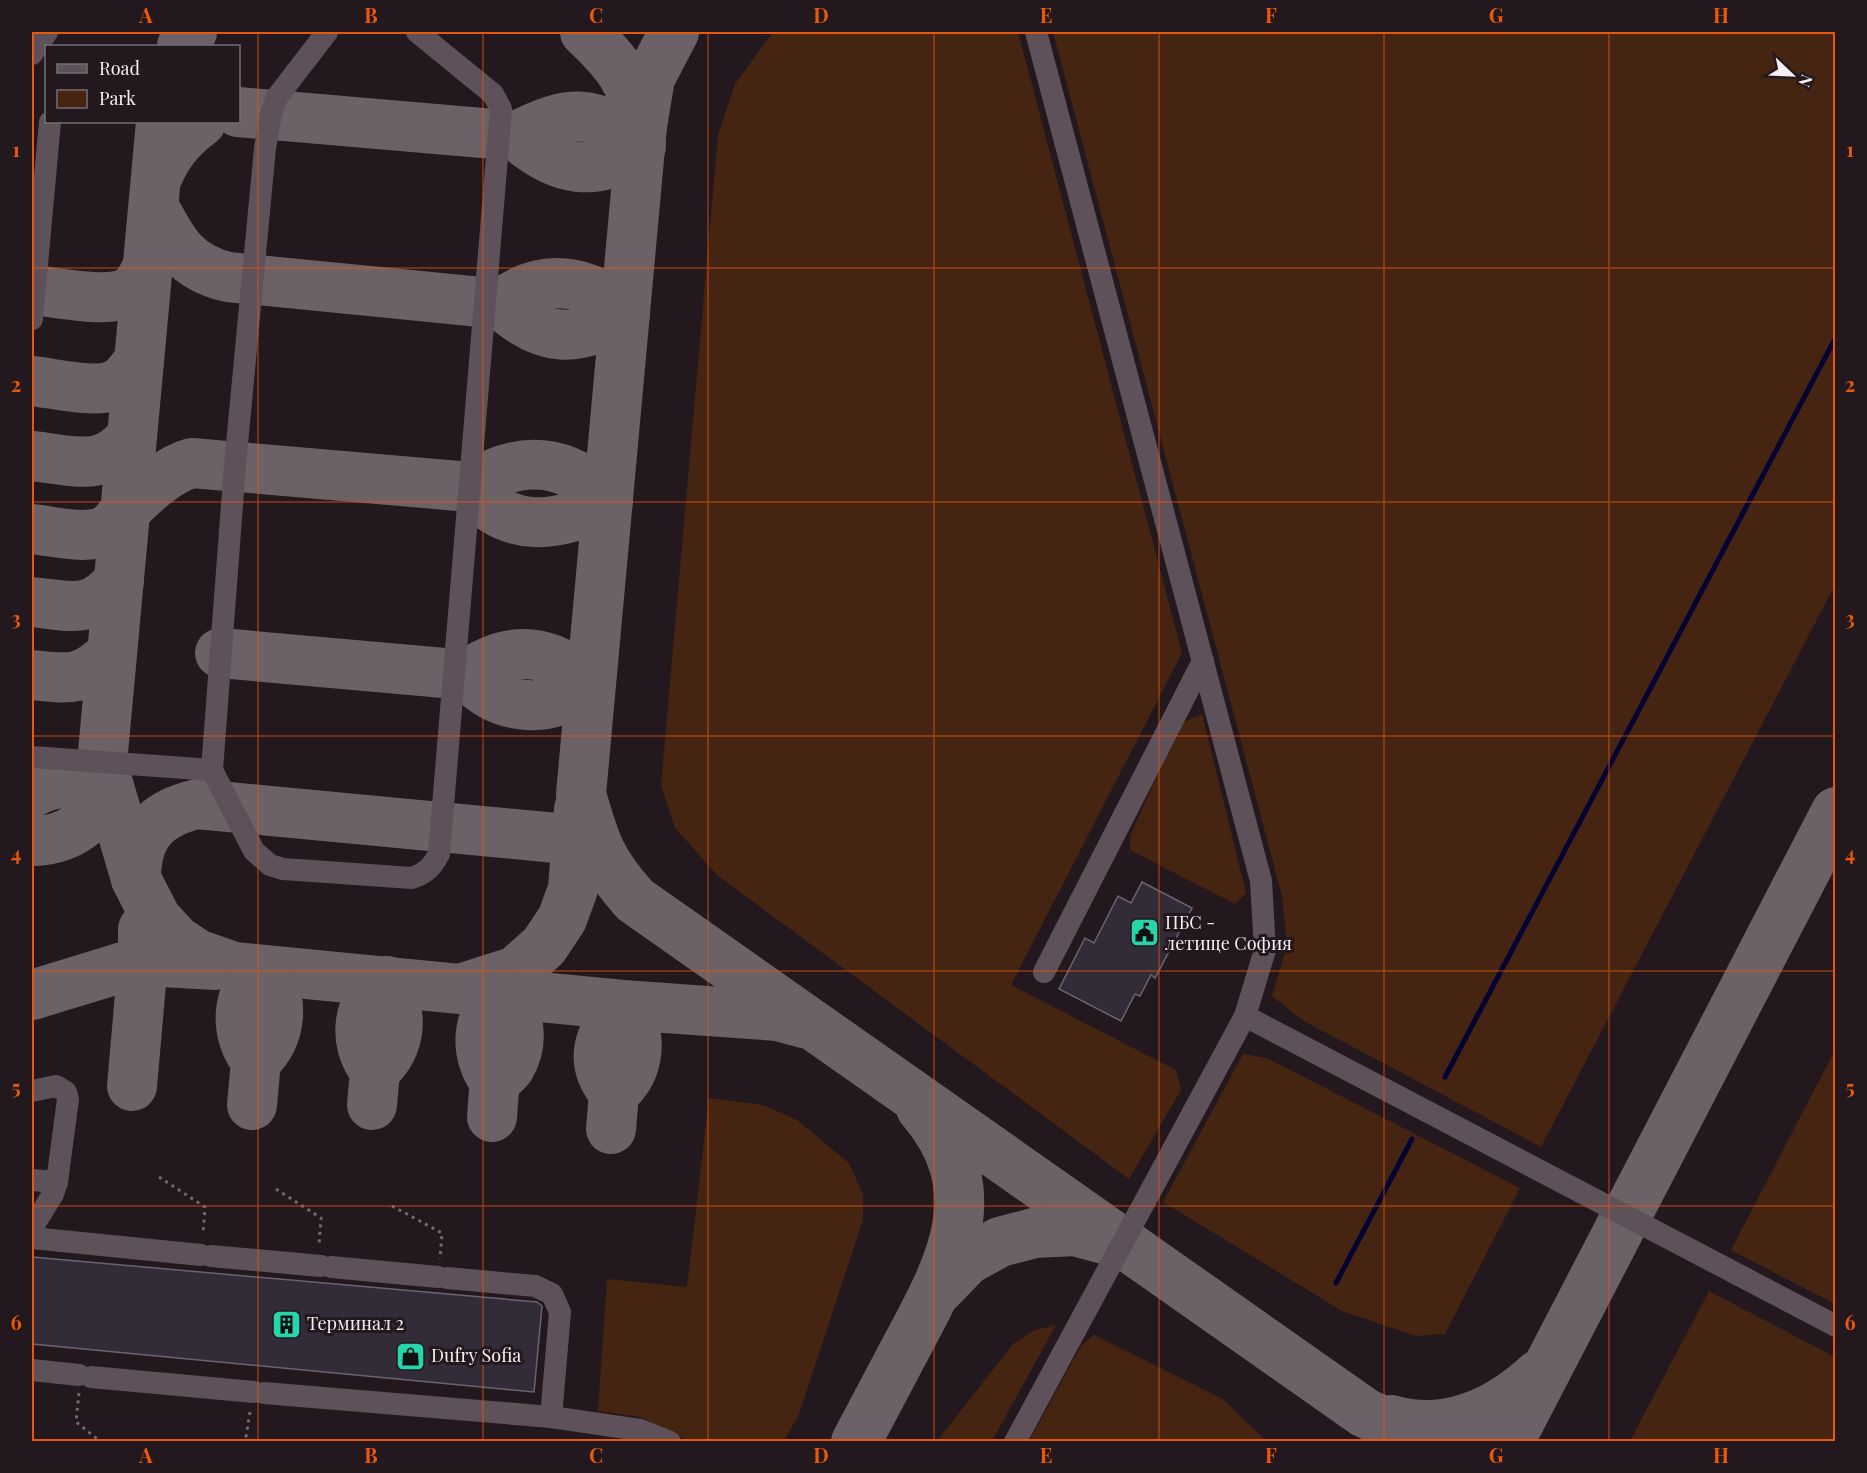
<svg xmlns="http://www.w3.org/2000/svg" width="1867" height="1473" font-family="'Playfair Display',serif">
	<rect width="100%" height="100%" fill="#23181e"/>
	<g fill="#452412">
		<polygon points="773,32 1018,32 1182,653 1011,985 1176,1070 1181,1090 1129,1179 717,875 675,828 661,785 718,135 735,84"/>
		<polygon points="1053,32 1835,32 1835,585 1541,1147 1304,1021 1272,996 1287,945 1282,896"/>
		<polygon points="1202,714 1246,893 1235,904 1130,850 1130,836 1181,723"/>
		<polygon points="1835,1050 1835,1304 1731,1250"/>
		<polygon points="1243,1054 1267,1058 1520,1188 1445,1334 1416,1336 1342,1311 1163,1202"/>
		<polygon points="709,1098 763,1105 797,1120 849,1163 863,1194 863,1220 799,1414 784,1441 689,1441 640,1417 598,1411 607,1279 687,1287"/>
		<polygon points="1709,1291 1835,1357 1835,1441 1630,1441"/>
		<polygon points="1056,1325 992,1441 937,1441 1013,1344 1035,1330"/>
		<polygon points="1094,1335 1223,1399 1266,1441 1029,1441 1081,1346"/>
	</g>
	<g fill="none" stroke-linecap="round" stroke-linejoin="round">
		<g stroke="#060133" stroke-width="5">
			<polyline points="1445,1077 1836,337"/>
			<polyline points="1336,1283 1412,1139"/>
		</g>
		<g stroke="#6b6166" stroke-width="50">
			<path d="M585,32C619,64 631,80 642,126"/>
			<path d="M674,32L650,78L642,126L581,794C595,843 600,861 635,900L1365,1413L1430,1442"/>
			<polyline points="182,46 192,32"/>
			<path d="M238,112L517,136C570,109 594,108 641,146C596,180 558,171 517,136"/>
			<polyline points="161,122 102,763 136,879 156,918 176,940 197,954 234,967 623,1005 778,1016 804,1023"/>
			<path d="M156,180C166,155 179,138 201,122"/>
			<path d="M154,207C173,243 185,267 228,277L501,304C542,272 589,278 625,314C578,344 542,342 501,304"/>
			<path d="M32,290C57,292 107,304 129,292C139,286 143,275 148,266"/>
			<path d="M32,381C53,383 93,393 112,386C125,382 132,370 139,360"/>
			<path d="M32,456C73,460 105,474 132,435"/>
			<path d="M32,529C53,531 84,540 105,531C115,526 120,515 128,508C145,491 169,469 192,463L470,487C518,454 568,457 608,501C560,528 508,535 470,487"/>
			<path d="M32,602C71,606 92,615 119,580"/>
			<path d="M220,653L467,675C510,643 552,649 590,684C550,714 502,713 467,675"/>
			<path d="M32,675C70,679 81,682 111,654"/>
			<path d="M32,793C54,779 87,780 109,793C91,823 68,841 32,841"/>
			<path d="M136,879C136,835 155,814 197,804L577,840"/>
			<polyline points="466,987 516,971 544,946 562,919 573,889 579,809"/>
			<polyline points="32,995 143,961 216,965"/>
			<polyline points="132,1086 143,961 143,929"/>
			<path d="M252,1105L256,1061C282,1037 286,999 263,970C235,992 234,1035 256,1061"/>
			<path d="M372,1105L375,1071C403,1045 403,1014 387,981C356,1001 352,1044 375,1071"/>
			<path d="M492,1117C493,1107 493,1095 495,1085C497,1078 506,1073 510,1067C525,1042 519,1016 505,993C475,1013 473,1056 496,1083"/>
			<path d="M611,1129L614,1093C642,1069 643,1034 623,1005C599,1034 587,1061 614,1093"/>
			<polyline points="937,1291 967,1260 1000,1242 1034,1233 1075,1231 1112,1241"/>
			<path d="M1391,1420C1446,1436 1498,1412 1538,1375"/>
			<path d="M856,1442C874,1408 892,1374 910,1340C953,1260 990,1188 921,1108"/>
			<polyline points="1509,1442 1836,812"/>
		</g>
	</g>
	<g fill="#322c38" stroke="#6a6471" stroke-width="1.5">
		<polygon points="1142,882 1192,908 1155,978 1151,975 1140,996 1135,994 1121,1021 1059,989 1085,938 1094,943 1118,896 1131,903"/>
		<polygon points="32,1257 537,1302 542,1306 534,1392 32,1344"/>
	</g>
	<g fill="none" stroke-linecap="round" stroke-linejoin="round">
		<g stroke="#72686d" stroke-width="3" stroke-dasharray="3 4.5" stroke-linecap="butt">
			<polyline points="159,1177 205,1207 203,1234"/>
			<polyline points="276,1189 321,1218 319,1245"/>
			<polyline points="392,1206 442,1233 440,1259"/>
			<polyline points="79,1393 76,1422 101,1442"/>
			<polyline points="250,1412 246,1437 254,1442"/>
		</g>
		<g stroke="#5e5159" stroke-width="22">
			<polyline points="32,54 47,32"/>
			<polyline points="32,319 50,122"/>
			<polyline points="32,757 212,770 235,465 265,148 271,114 277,97 327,32"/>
			<path d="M212,770L254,851L270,865L283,869L412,878C426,873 432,867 439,854L501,109L493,94L417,32"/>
			<polyline points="1044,972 1203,661"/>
			<polyline points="1245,1016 1836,1326"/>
			<polyline points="32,1091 56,1086 66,1092 68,1099 57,1182 53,1194 32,1228"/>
			<polyline points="32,1180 57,1182"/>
			<polyline points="32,1238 201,1255"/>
			<polyline points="211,1256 321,1266"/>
			<polyline points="331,1267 438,1277"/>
			<polyline points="447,1278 535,1286 552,1294 560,1312 551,1417"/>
			<polyline points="32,1370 79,1375"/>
			<polyline points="91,1377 254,1392"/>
			<polyline points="264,1393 551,1417 640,1430 670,1442"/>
			<polyline points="1015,1442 1245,1016 1265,950 1261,881 1036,32"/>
		</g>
	</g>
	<path fill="none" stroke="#e8590c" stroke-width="1.5" stroke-opacity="0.55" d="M258,32V1442M483,32V1442M708,32V1442M934,32V1442M1159,32V1442M1384,32V1442M1609,32V1442M32,268H1836M32,502H1836M32,736H1836M32,971H1836M32,1206H1836"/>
	<defs>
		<symbol id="civic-square" viewBox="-11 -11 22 22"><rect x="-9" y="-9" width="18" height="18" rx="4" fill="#27d5ad" stroke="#23181e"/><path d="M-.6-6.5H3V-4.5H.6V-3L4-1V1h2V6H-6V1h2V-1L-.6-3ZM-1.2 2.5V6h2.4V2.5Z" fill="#111"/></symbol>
		<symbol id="building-square" viewBox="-11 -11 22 22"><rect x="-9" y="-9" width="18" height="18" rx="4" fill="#27d5ad" stroke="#23181e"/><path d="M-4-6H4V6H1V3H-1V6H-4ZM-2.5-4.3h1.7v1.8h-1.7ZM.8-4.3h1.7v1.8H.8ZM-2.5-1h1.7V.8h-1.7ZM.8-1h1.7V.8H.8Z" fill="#111"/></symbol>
		<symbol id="shop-square" viewBox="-11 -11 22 22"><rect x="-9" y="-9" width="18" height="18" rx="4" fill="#27d5ad" stroke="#23181e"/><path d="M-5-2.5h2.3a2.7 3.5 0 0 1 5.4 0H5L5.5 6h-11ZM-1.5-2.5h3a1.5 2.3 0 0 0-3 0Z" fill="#111"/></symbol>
	</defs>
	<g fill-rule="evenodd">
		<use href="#civic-square" x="1128" y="916" width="33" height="33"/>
		<use href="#building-square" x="270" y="1308" width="33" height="33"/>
		<use href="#shop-square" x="394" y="1340" width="33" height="33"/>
	</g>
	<g text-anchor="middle" stroke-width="6" stroke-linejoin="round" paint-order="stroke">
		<g font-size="18" fill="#f6eef2" stroke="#23181e" text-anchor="start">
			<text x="1165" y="929">ПБС -<tspan x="1165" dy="21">летище София</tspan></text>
			<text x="307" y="1330">Терминал 2</text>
			<text x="431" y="1362">Dufry Sofia</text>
		</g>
	</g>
	<rect width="1867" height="1473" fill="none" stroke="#23181e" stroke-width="66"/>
	<rect x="45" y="45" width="195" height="78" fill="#23181e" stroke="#776e73" stroke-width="1.5"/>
	<rect x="57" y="64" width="30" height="9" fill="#5e5159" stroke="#776e73" stroke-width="1.5"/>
	<text x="99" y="75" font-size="18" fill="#f6eef2">Road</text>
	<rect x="57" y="90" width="30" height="18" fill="#452412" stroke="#776e73" stroke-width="1.5"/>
	<text x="99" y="105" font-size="18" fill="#f6eef2">Park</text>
	<g transform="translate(1792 75) rotate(113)" stroke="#23181e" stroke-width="4.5" paint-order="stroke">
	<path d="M0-4.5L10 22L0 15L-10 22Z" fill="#f6eef2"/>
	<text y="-9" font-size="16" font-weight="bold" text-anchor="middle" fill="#f6eef2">N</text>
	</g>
	<rect x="33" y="33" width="1801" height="1407" fill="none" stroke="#e8590c" stroke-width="2"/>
	<g font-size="20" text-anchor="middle" font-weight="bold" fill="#e8590c">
		<text x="146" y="23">A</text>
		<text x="371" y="23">B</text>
		<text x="596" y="23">C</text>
		<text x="821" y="23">D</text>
		<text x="1046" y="23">E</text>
		<text x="1271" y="23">F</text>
		<text x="1496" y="23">G</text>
		<text x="1721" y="23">H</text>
		<text x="16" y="157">1</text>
		<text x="1850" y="157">1</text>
		<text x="16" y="392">2</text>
		<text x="1850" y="392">2</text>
		<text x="16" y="626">3</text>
		<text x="1850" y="626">3</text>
		<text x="16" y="861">4</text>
		<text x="1850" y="861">4</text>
		<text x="16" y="1095">5</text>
		<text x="1850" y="1095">5</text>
		<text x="16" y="1330">6</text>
		<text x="1850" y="1330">6</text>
		<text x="146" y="1463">A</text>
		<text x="371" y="1463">B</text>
		<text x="596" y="1463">C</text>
		<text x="821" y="1463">D</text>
		<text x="1046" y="1463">E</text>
		<text x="1271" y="1463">F</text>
		<text x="1496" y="1463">G</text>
		<text x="1721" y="1463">H</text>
	</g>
</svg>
